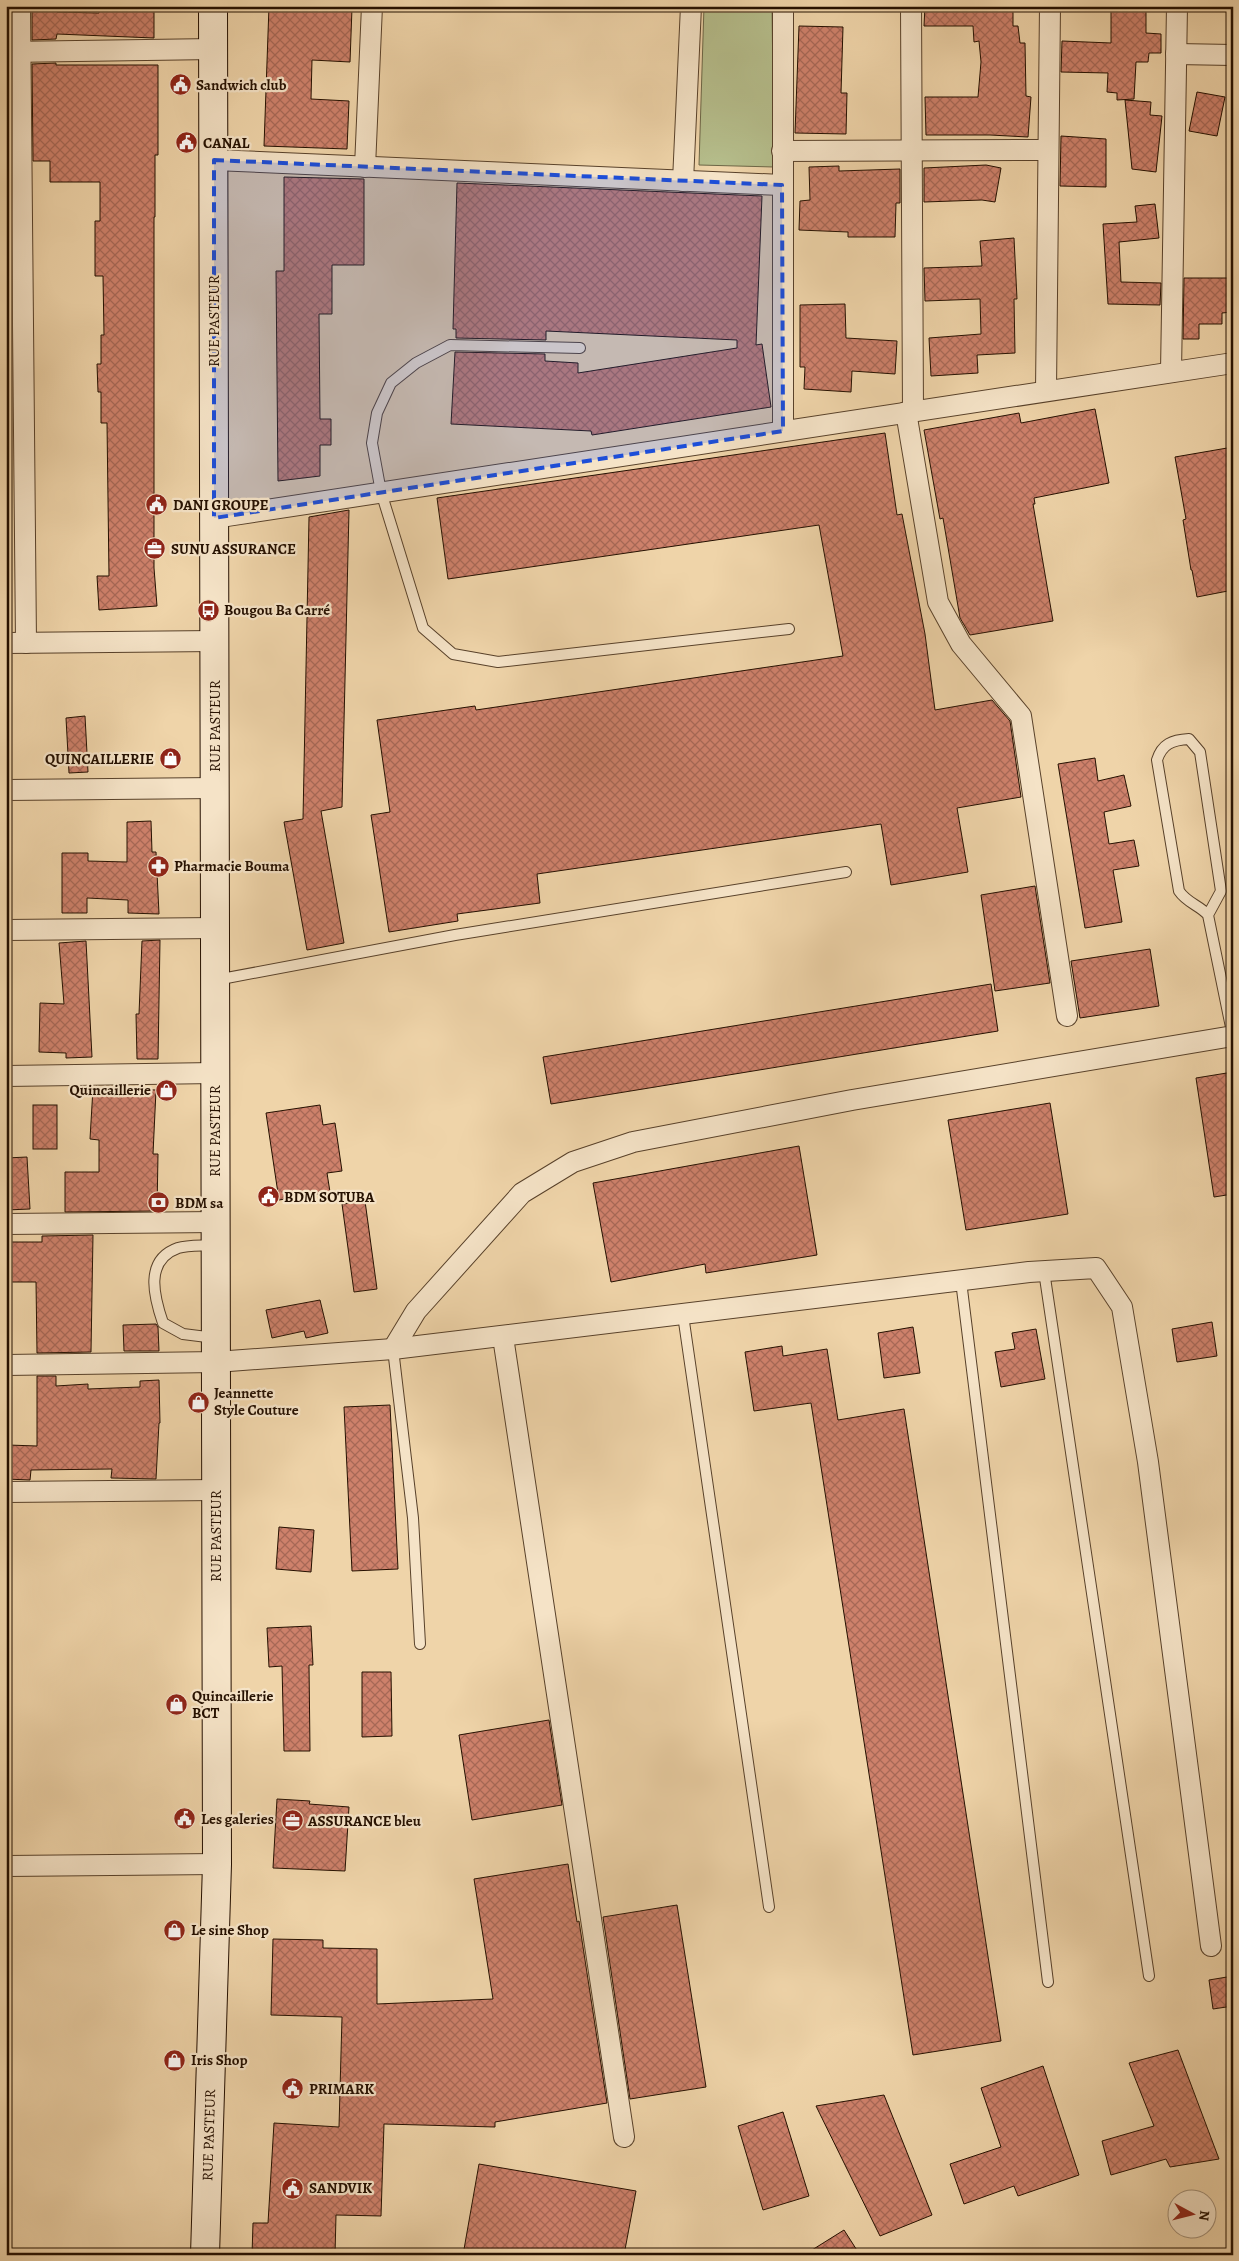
<svg xmlns="http://www.w3.org/2000/svg" width="1239" height="2261" font-family="Alegreya,serif">
	<defs>
		<pattern id="building-cross-hatch" width="8" height="8" patternUnits="userSpaceOnUse" patternTransform="scale(1.25)"><rect width="8" height="8" fill="#ce816b"/><path d="M0 0l8 8M0 8l8-8" fill="none" stroke="#a76856"/></pattern>
	</defs>
	<rect width="100%" height="100%" fill="#efd4a9"/>
	<filter id="stains"><feTurbulence type="fractalNoise" baseFrequency=".004" numOctaves="4"/><feColorMatrix values="0 0 0 0 .2 0 0 0 0 .09 0 0 0 0 .02 0 0 0 .5 -.17"/></filter>
	<radialGradient id="worn" r=".72"><stop offset=".6" stop-color="#630" stop-opacity="0"/><stop offset="1" stop-color="#630" stop-opacity=".3"/></radialGradient>
	<polygon fill="#b5bd8b" stroke="#6d6646" points="704,6 772,6 774,167 699,165"/>
	<g fill="url(#building-cross-hatch)" stroke="#251000">
		<polygon points="6,6 8,6 8,40 6,41"/>
		<polygon points="32,6 57,6 57,12 99,13 99,6 154,6 154,38 57,34 56,39 32,40"/>
		<polygon points="269,6 352,8 350,62 312,60 311,99 349,101 347,149 264,146"/>
		<polygon points="925,6 1013,6 1013,26 1018,26 1020,43 1025,43 1026,96 1031,97 1028,137 990,135 926,135 925,97 978,97 981,62 979,41 974,42 973,26 924,26"/>
		<polygon points="1111,6 1146,6 1146,33 1161,34 1161,53 1149,53 1148,62 1136,62 1134,99 1117,100 1117,93 1107,92 1108,73 1061,72 1062,41 1111,43"/>
		<polygon points="799,26 843,27 841,93 847,93 846,134 795,133"/>
		<polygon points="56,63 56,65 158,65 158,155 155,155 155,217 154,217 154,568 157,606 99,610 97,576 109,576 107,423 101,423 101,392 98,392 97,364 101,364 101,335 104,335 103,276 95,276 95,221 100,221 100,182 50,182 50,161 33,161 32,64"/>
		<polygon points="1197,92 1225,97 1217,136 1189,131"/>
		<polygon points="1125,100 1151,102 1150,115 1162,116 1156,172 1132,169"/>
		<polygon points="1061,136 1106,139 1106,187 1060,186"/>
		<polygon points="986,165 1001,168 995,202 982,200 924,202 924,168"/>
		<polygon points="839,166 839,171 900,169 900,203 896,203 895,237 848,237 848,232 799,230 800,201 810,200 809,167"/>
		<polygon points="284,177 364,179 364,265 332,265 332,314 319,314 320,419 331,419 331,445 320,445 320,476 278,481 276,271 284,271"/>
		<polygon points="457,183 762,196 756,345 762,344 771,407 592,435 591,431 451,424 455,352 545,354 545,361 578,363 578,373 737,348 737,340 546,331 546,340 456,338 456,329 453,329"/>
		<polygon points="1155,204 1159,238 1119,242 1121,282 1161,283 1160,305 1108,304 1103,224 1137,222 1135,206"/>
		<polygon points="1014,238 1017,299 1014,299 1015,353 977,355 978,373 931,376 929,338 981,334 980,299 925,301 924,268 982,266 980,241"/>
		<polygon points="1184,278 1231,278 1232,312 1222,313 1222,324 1199,324 1199,339 1183,339"/>
		<polygon points="845,304 846,338 897,341 895,374 852,371 851,392 804,389 805,367 800,367 800,305"/>
		<polygon points="1095,409 1109,483 1034,498 1035,504 1033,504 1053,621 970,635 960,618 943,518 940,519 924,430 1019,413 1021,423"/>
		<polygon points="885,433 897,515 902,514 925,634 935,710 992,700 1010,721 1021,797 957,808 968,872 891,885 881,824 537,874 540,903 457,914 458,921 389,932 371,815 390,812 377,720 475,706 476,710 843,656 819,525 448,579 437,498"/>
		<polygon points="1233,447 1233,590 1197,597 1192,570 1191,570 1183,520 1186,519 1175,457"/>
		<polygon points="349,510 342,807 321,811 344,943 307,950 284,822 303,819 309,517"/>
		<polygon points="85,716 88,772 69,773 66,718"/>
		<polygon points="1095,758 1098,781 1124,775 1131,806 1104,812 1109,844 1134,840 1139,866 1113,870 1122,922 1085,928 1058,764"/>
		<polygon points="151,821 152,852 156,852 159,914 128,913 128,900 87,898 87,913 62,913 62,853 88,853 88,861 127,862 127,822"/>
		<polygon points="1035,886 1050,983 995,991 981,895"/>
		<polygon points="160,940 158,1059 137,1059 136,1014 139,1014 142,941"/>
		<polygon points="86,941 92,1057 66,1058 66,1053 39,1052 40,1003 64,1004 59,943"/>
		<polygon points="1150,949 1159,1006 1080,1018 1071,961"/>
		<polygon points="991,984 998,1031 551,1104 543,1057"/>
		<polygon points="1233,1072 1233,1194 1214,1197 1196,1078"/>
		<polygon points="93,1088 156,1090 153,1154 158,1154 157,1211 65,1212 65,1172 99,1172 99,1140 90,1139"/>
		<polygon points="1050,1103 1068,1214 966,1230 948,1120"/>
		<rect x="33" y="1105" width="24" height="44"/>
		<polygon points="320,1105 323,1125 335,1123 342,1171 327,1173 330,1192 279,1200 266,1113"/>
		<polygon points="799,1146 817,1255 706,1273 705,1264 611,1282 593,1183"/>
		<polygon points="27,1157 30,1209 6,1210 6,1158"/>
		<polygon points="365,1201 377,1289 354,1292 342,1204"/>
		<polygon points="93,1235 91,1352 37,1353 36,1282 10,1282 9,1242 42,1242 42,1236"/>
		<polygon points="320,1300 328,1333 306,1338 304,1331 272,1338 266,1310"/>
		<polygon points="1212,1322 1217,1356 1177,1362 1172,1329"/>
		<polygon points="156,1324 158,1327 159,1351 124,1351 123,1325"/>
		<polygon points="913,1327 920,1373 884,1378 878,1333"/>
		<polygon points="1036,1329 1045,1379 1001,1387 995,1352 1015,1349 1012,1333"/>
		<polygon points="782,1346 783,1356 827,1349 838,1420 904,1409 1001,2041 913,2055 811,1403 754,1411 745,1352"/>
		<polygon points="37,1376 56,1376 56,1386 88,1384 88,1389 140,1387 140,1381 159,1380 160,1423 159,1423 156,1479 111,1478 112,1469 31,1470 30,1480 6,1479 8,1445 37,1446"/>
		<polygon points="390,1405 398,1569 352,1571 344,1407"/>
		<polygon points="279,1527 314,1530 311,1572 276,1569"/>
		<polygon points="311,1626 313,1665 309,1665 310,1751 284,1751 282,1666 269,1667 267,1628"/>
		<polygon points="362,1672 391,1672 392,1736 362,1737"/>
		<polygon points="549,1720 562,1805 472,1820 459,1735"/>
		<polygon points="277,1799 310,1801 309,1804 349,1807 345,1871 273,1868"/>
		<polygon points="568,1864 577,1922 579,1921 607,2103 495,2122 495,2127 384,2124 381,2216 336,2215 335,2255 252,2255 253,2223 268,2223 274,2123 339,2127 342,2017 271,2015 273,1939 323,1940 323,1948 377,1949 377,2004 493,1999 474,1879"/>
		<polygon points="677,1905 706,2087 630,2099 603,1917"/>
		<polygon points="1233,1976 1233,2006 1213,2009 1209,1980"/>
		<polygon points="1178,2050 1219,2159 1170,2167 1166,2159 1111,2175 1102,2141 1154,2126 1129,2063"/>
		<polygon points="1043,2066 1079,2175 1018,2196 1014,2186 964,2204 950,2164 1001,2147 981,2088"/>
		<polygon points="884,2095 932,2215 880,2236 816,2106"/>
		<polygon points="783,2112 809,2196 763,2210 738,2126"/>
		<polygon points="479,2164 636,2191 624,2255 463,2255"/>
		<polygon points="844,2230 860,2255 804,2255"/>
	</g>
	<g fill="none" stroke-linecap="round" stroke-linejoin="round">
		<defs>
			<g id="service">
				<polyline points="580,348 450,345 416,363 391,383 377,413 372,443 381,492 423,628 453,654 498,662 789,629"/>
				<path d="M1208,915C1199,905 1187,903 1179,891L1157,760C1162,744 1172,740 1189,739L1200,752L1221,891L1208,915L1233,1037"/>
				<polyline points="216,980 455,935 846,872"/>
				<path d="M214,1245C203,1246 188,1245 178,1248C144,1260 154,1297 163,1323L183,1334L215,1338"/>
				<polyline points="1044,1271 1149,1976"/>
				<polyline points="961,1281 1048,1982"/>
				<polyline points="683,1315 769,1907"/>
				<polyline points="393,1349 413,1518 420,1644"/>
			</g>
			<g id="minor">
				<polyline points="20,6 26,643"/>
				<polyline points="911,6 913,411"/>
				<polyline points="8,52 214,49"/>
				<polyline points="1176,54 1233,55"/>
				<polyline points="782,151 1048,150"/>
				<polyline points="214,160 782,185"/>
				<polyline points="365,167 372,6"/>
				<polyline points="683,181 691,6"/>
				<polyline points="1171,372 1177,6"/>
				<polyline points="1046,391 1050,6"/>
				<polyline points="906,412 938,602 961,644 1021,716 1067,1016"/>
				<polyline points="783,431 783,6"/>
				<polyline points="214,518 1233,363"/>
				<polyline points="6,643 215,641"/>
				<polyline points="6,790 215,788"/>
				<polyline points="6,930 215,928"/>
				<polyline points="6,1076 215,1073"/>
				<polyline points="6,1224 216,1222"/>
				<polyline points="503,1337 624,2137"/>
				<polyline points="393,1349 416,1311 522,1193 573,1162 633,1142 852,1100 1233,1036"/>
				<polyline points="6,1365 216,1362 393,1349 1029,1272 1096,1268 1122,1307 1148,1462 1211,1946"/>
				<polyline points="6,1492 216,1490"/>
				<polyline points="6,1866 217,1864"/>
			</g>
			<g id="secondary">
				<path id="s1" d="M205,2255L217,1864L213,6"/>
			</g>
		</defs>
		<use href="#service" stroke="#58412a" stroke-width="12"/>
		<use href="#minor" stroke="#58412a" stroke-width="22"/>
		<use href="#secondary" stroke="#251000" stroke-width="30"/>
		<use href="#service" stroke="#f5e3c7" stroke-width="10"/>
		<use href="#minor" stroke="#f5e3c7" stroke-width="20"/>
		<use href="#secondary" stroke="#f5e3c7" stroke-width="28"/>
	</g>
	<path fill="#1d4ed8" fill-opacity="0.2" stroke="#1d4ed8" stroke-width="4" stroke-dasharray="10 6" stroke-linejoin="round" d="M214,160L782,185L783,431L214,518Z"/>
	<defs>
		<symbol id="civic-disc" viewBox="-11 -11 22 22"><circle r="9.5" fill="#8f2418" stroke="#f5e3c7"/><path d="M-.6-6.5H3V-4.5H.6V-3L4-1V1h2V6H-6V1h2V-1L-.6-3ZM-1.2 2.5V6h2.4V2.5Z" fill="#fff"/></symbol>
		<symbol id="office-disc" viewBox="-11 -11 22 22"><circle r="9.5" fill="#8f2418" stroke="#f5e3c7"/><path d="M-6-3h4V-5.5h4V-3h4V5H-6ZM-1-4.5V-3h2v-1.5ZM-6 0V1H6V0Z" fill="#fff"/></symbol>
		<symbol id="bus-disc" viewBox="-11 -11 22 22"><circle r="9.5" fill="#8f2418" stroke="#f5e3c7"/><path d="M-5-6H5V4H4V6H2V4H-2V6H-4V4H-5ZM-3.5-4V0h7V-4ZM-3.5 1.2v1.5H-2V1.2ZM2 1.2v1.5H3.5V1.2Z" fill="#fff"/></symbol>
		<symbol id="shop-disc" viewBox="-11 -11 22 22"><circle r="9.5" fill="#8f2418" stroke="#f5e3c7"/><path d="M-5-2.5h2.3a2.7 3.5 0 0 1 5.4 0H5L5.5 6h-11ZM-1.5-2.5h3a1.5 2.3 0 0 0-3 0Z" fill="#fff"/></symbol>
		<symbol id="pharmacy-disc" viewBox="-11 -11 22 22"><circle r="9.5" fill="#8f2418" stroke="#f5e3c7"/><path d="M-2-6h4v4h4v4h-4v4h-4v-4h-4v-4h4Z" fill="#fff"/></symbol>
		<symbol id="bank-disc" viewBox="-11 -11 22 22"><circle r="9.5" fill="#8f2418" stroke="#f5e3c7"/><path d="M-6-4H6V4H-6ZM0-2.3a2.3 2.3 0 1 0 0 4.6a2.3 2.3 0 1 0 0-4.6Z" fill="#fff"/></symbol>
	</defs>
	<g fill-rule="evenodd">
		<use href="#civic-disc" x="168" y="72" width="25" height="25"/>
		<use href="#civic-disc" x="174" y="130" width="25" height="25"/>
		<use href="#civic-disc" x="144" y="492" width="25" height="25"/>
		<use href="#office-disc" x="142" y="536" width="25" height="25"/>
		<use href="#bus-disc" x="196" y="598" width="25" height="25"/>
		<use href="#shop-disc" x="158" y="746" width="25" height="25"/>
		<use href="#pharmacy-disc" x="146" y="854" width="25" height="25"/>
		<use href="#shop-disc" x="154" y="1078" width="25" height="25"/>
		<use href="#civic-disc" x="256" y="1184" width="25" height="25"/>
		<use href="#bank-disc" x="146" y="1190" width="25" height="25"/>
		<use href="#shop-disc" x="186" y="1390" width="25" height="25"/>
		<use href="#shop-disc" x="164" y="1692" width="25" height="25"/>
		<use href="#civic-disc" x="172" y="1806" width="25" height="25"/>
		<use href="#office-disc" x="280" y="1808" width="25" height="25"/>
		<use href="#shop-disc" x="162" y="1918" width="25" height="25"/>
		<use href="#shop-disc" x="162" y="2048" width="25" height="25"/>
		<use href="#civic-disc" x="280" y="2076" width="25" height="25"/>
		<use href="#civic-disc" x="280" y="2176" width="25" height="25"/>
	</g>
	<g text-anchor="middle" stroke-width="4.5" stroke-linejoin="round" paint-order="stroke">
		<g font-size="15" font-weight="bold" fill="#251000" stroke="#f5e3c7" text-anchor="start">
			<text x="196" y="90">Sandwich club</text>
			<text x="203" y="148">CANAL</text>
			<text x="173" y="510">DANI GROUPE</text>
			<text x="171" y="554">SUNU ASSURANCE</text>
			<text x="224" y="615">Bougou Ba Carré</text>
			<text x="154" y="764" text-anchor="end">QUINCAILLERIE</text>
			<text x="174" y="871">Pharmacie Bouma</text>
			<text x="151" y="1095" text-anchor="end">Quincaillerie</text>
			<text x="284" y="1202">BDM SOTUBA</text>
			<text x="175" y="1208">BDM sa</text>
			<text x="214" y="1398">Jeannette<tspan x="214" dy="17">Style Couture</tspan></text>
			<text x="192" y="1701">Quincaillerie<tspan x="192" dy="17">BCT</tspan></text>
			<text x="201" y="1824">Les galeries</text>
			<text x="308" y="1826">ASSURANCE bleu</text>
			<text x="191" y="1935">Le sine Shop</text>
			<text x="191" y="2065">Iris Shop</text>
			<text x="309" y="2094">PRIMARK</text>
			<text x="309" y="2193">SANDVIK</text>
		</g>
		<g font-size="15" fill="#251000" stroke="#f5e3c7">
			<text transform="translate(214 321) rotate(-90)" y="5">RUE PASTEUR</text>
			<text transform="translate(215 726) rotate(-90)" y="5">RUE PASTEUR</text>
			<text transform="translate(215 1131) rotate(-90)" y="5">RUE PASTEUR</text>
			<text transform="translate(216 1536) rotate(-90)" y="5">RUE PASTEUR</text>
			<text dy="5" stroke="none"><textPath href="#s1" startOffset="120">RUE PASTEUR</textPath></text>
		</g>
	</g>
	<rect width="1239" height="2261" fill="none" stroke="#efd4a9" stroke-width="25"/>
	<rect x="8" y="8" width="1224" height="2246" fill="none" stroke="#251000" stroke-width="2.5"/>
	<rect x="12" y="12" width="1214" height="2236" fill="none" stroke="#251000"/>
	<g transform="translate(1192 2214) rotate(97)"><circle r="24" fill="#f5e3c7" stroke="#a28f77"/>
	<path d="M0-4L9 19L0 12L-9 19Z" fill="#8f2418"/>
	<text y="-8" font-size="14" font-weight="bold" text-anchor="middle" fill="#251000">N</text>
	</g>
	<rect width="100%" height="100%" filter="url(#stains)"/>
	<rect width="100%" height="100%" fill="url(#worn)"/>
</svg>
